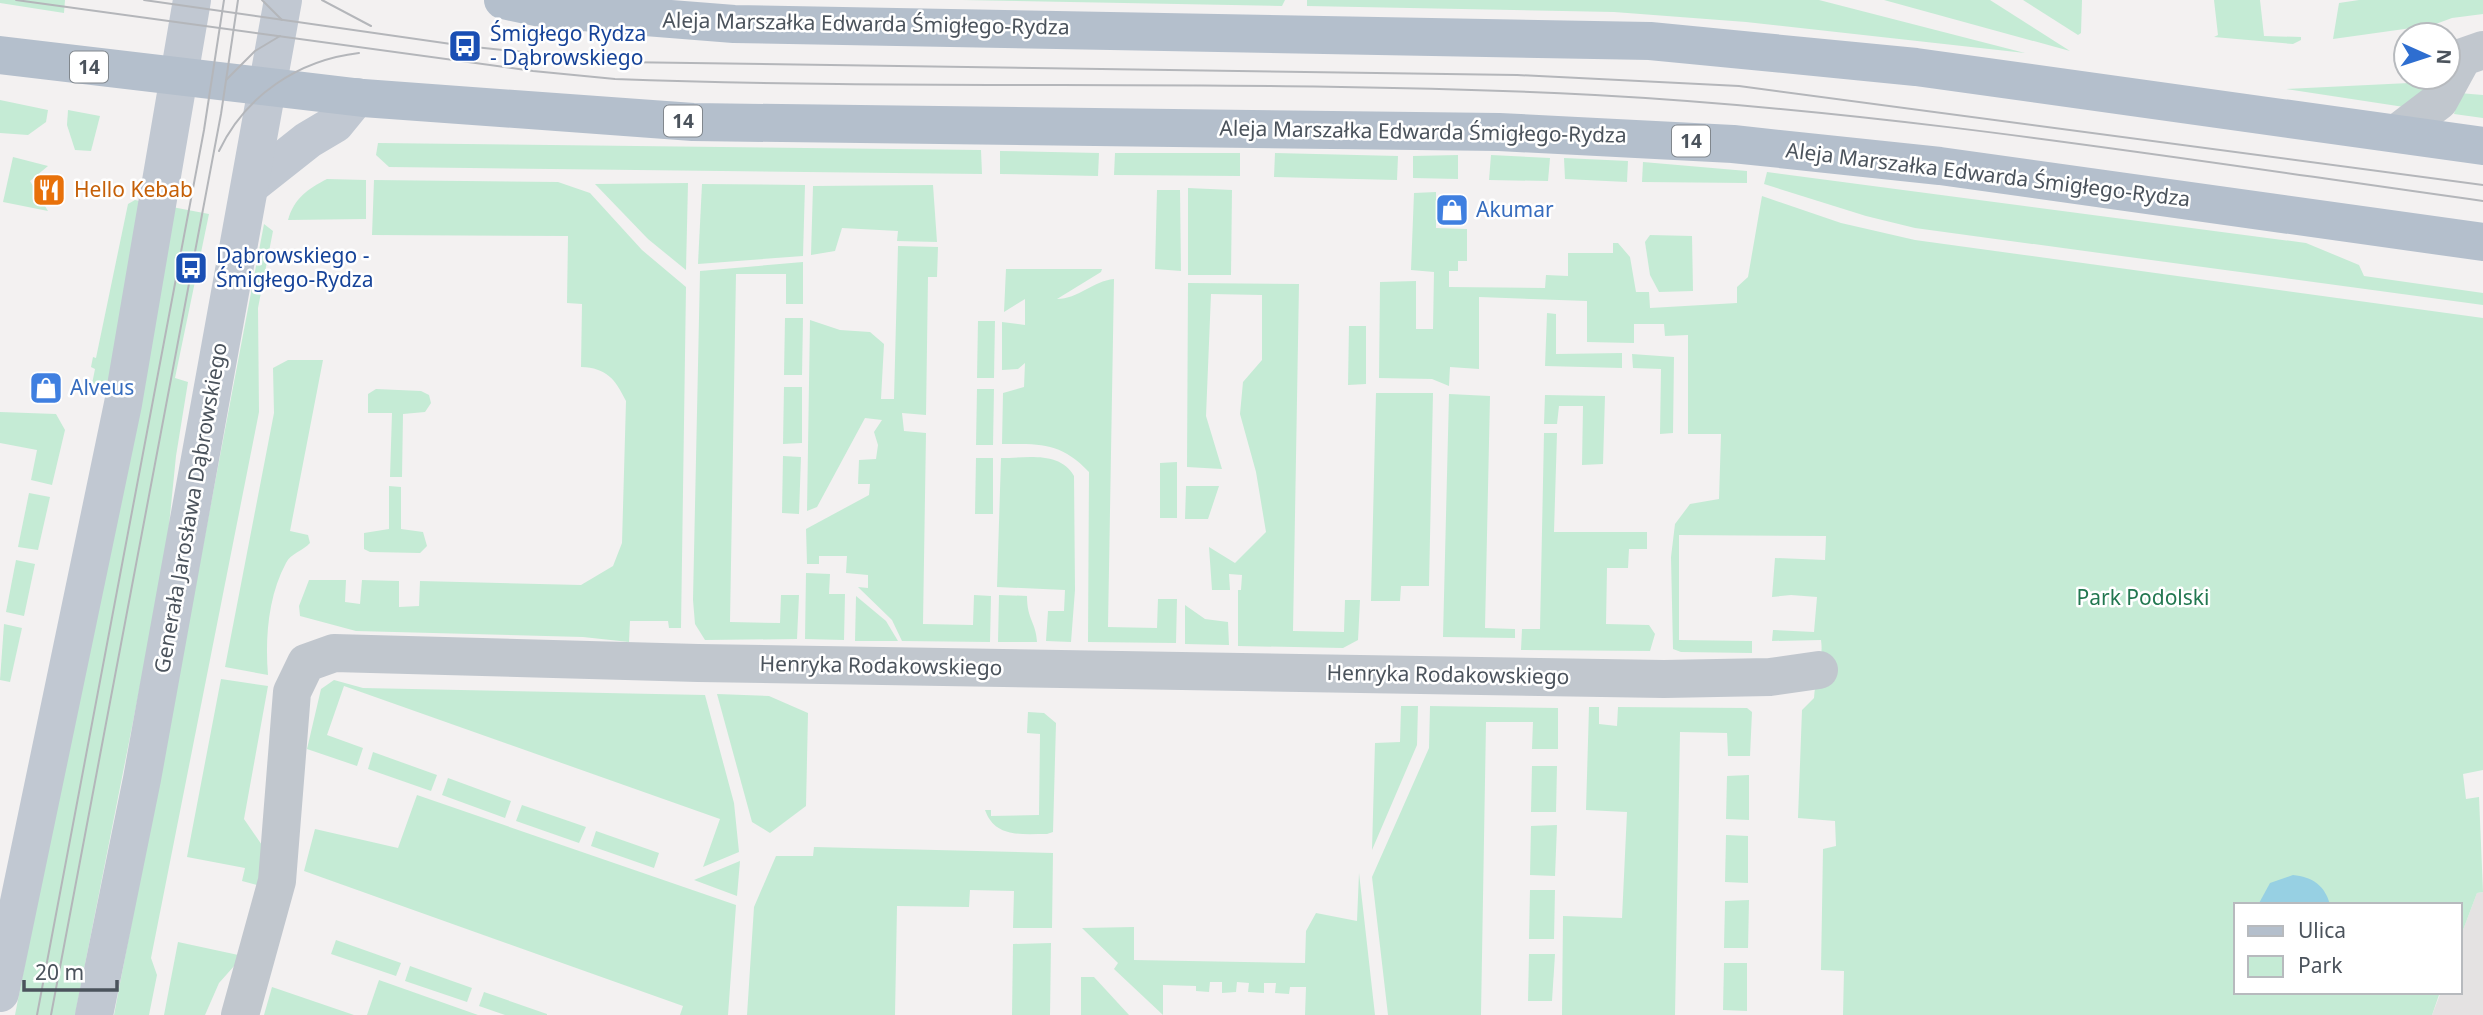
<svg xmlns="http://www.w3.org/2000/svg" width="2483" height="1015" font-family="'Noto Sans',sans-serif">
	<rect width="100%" height="100%" fill="#f3f1f1"/>
	<polygon fill="#e4e2e2" points="2483,892 2483,1015 2432,1015 2441,992 2460,992 2460,938 2477,893"/>
	<g fill="#c5ebd5">
		<polygon points="0,0 65,0 64,13 0,3"/>
		<polygon points="962,0 1285,0 1282,6"/>
		<polygon points="1307,0 1819,0 2025,53 1746,22 1614,12 1307,6"/>
		<polygon points="1884,0 1990,0 2070,51"/>
		<polygon points="2023,0 2082,0 2081,33 2078,35"/>
		<polygon points="2214,0 2260,0 2264,36 2301,37 2301,40 2293,44 2214,37 2218,35"/>
		<polygon points="2359,0 2483,0 2483,14 2452,18 2433,25 2333,39 2339,3"/>
		<polygon points="2409,83 2432,87 2404,107 2286,89"/>
		<polygon points="2459,93 2483,95 2483,118 2454,114"/>
		<polygon points="0,100 48,110 46,122 28,135 0,133"/>
		<polygon points="68,110 100,116 91,151 75,150 67,125"/>
		<polygon points="378,143 981,150 982,174 389,167 376,155"/>
		<polygon points="1000,151 1099,153 1098,176 1000,174"/>
		<polygon points="1115,153 1240,153 1240,176 1114,175"/>
		<polygon points="1275,153 1398,156 1397,180 1274,177"/>
		<polygon points="1458,155 1458,179 1413,178 1413,156"/>
		<polygon points="1491,155 1550,158 1548,181 1489,180"/>
		<polygon points="13,157 48,166 30,181 48,211 3,202"/>
		<polygon points="1564,158 1628,161 1627,182 1565,179"/>
		<polygon points="1643,162 1747,171 1747,183 1642,182"/>
		<polygon points="1767,172 2306,243 2359,265 2364,276 2483,293 2483,305 1915,228 1866,216 1764,184"/>
		<path d="M327,179L366,180V219L288,220C294,198 308,189 327,179Z"/>
		<path d="M374,180L558,182L590,193L642,250L686,287L681,628H669L668,621H630L629,642L583,637L356,631L300,616L299,606L309,580H346L345,602L360,604L362,580L399,581V607L419,606L420,581L581,585L613,566L622,543L626,401C615,379 607,368 581,367L582,304L567,303L568,236L372,235Z"/>
		<polygon points="688,183 686,270 648,239 595,184"/>
		<polygon points="702,184 805,185 803,256 698,264"/>
		<polygon points="933,185 937,242 897,241 898,231 842,228 835,251 811,255 813,186"/>
		<polygon points="1188,188 1232,190 1231,275 1188,275"/>
		<polygon points="1157,190 1180,190 1181,271 1155,269"/>
		<path d="M1436,192V228L1467,229V261H1458V271H1449V287L1545,288L1546,275L1568,276V253H1613V243H1618L1630,257L1636,292H1649L1650,308L1737,303V287L1748,277L1762,196L1841,223L1915,240L2483,318V770L2463,774L2466,799L2479,797L2483,892L2477,893L2460,938V905H2236V992H2440L2432,1015H1843L1844,971L1821,970L1823,849L1836,846L1835,821L1798,818L1802,710L1814,698C1815,678 1824,660 1821,640L1772,641L1773,630L1814,632L1817,597L1791,595L1772,597L1775,558L1825,560L1826,536L1679,535V640L1752,641V653L1681,652L1673,649L1671,557L1675,524L1690,504L1719,499L1721,434H1688V335L1665,336L1664,324H1634V343L1587,342V301L1479,297V369L1450,367L1449,386L1432,379L1379,378L1380,282L1416,281V329H1433L1434,272L1411,270L1414,193Z"/>
		<polygon points="135,200 140,201 109,387 92,384 95,369 91,367 93,357 96,358 128,204"/>
		<polygon points="172,207 209,214 175,378 188,382 176,456 166,555 75,1015 15,1015"/>
		<polygon points="264,224 273,231 258,308 259,412 151,958 157,975 149,1015 114,1015"/>
		<polygon points="1650,235 1692,236 1693,291 1659,292 1650,275 1645,242"/>
		<polygon points="898,246 938,247 937,277 928,277 926,415 902,413 904,431 926,433 923,624 973,625 974,595 991,596 990,642 902,641 892,620 858,587 868,588 868,575 846,573 847,556 819,556 819,564 807,564 806,529 869,495 870,484 858,484 859,460 876,459 878,445 874,432 882,420 865,418 817,507 807,511 810,320 840,330 870,332 884,344 881,399 894,399"/>
		<polygon points="803,262 803,304 786,304 786,274 736,274 730,622 780,623 781,595 799,595 797,639 705,640 695,624 693,600 700,271"/>
		<path d="M1006,269H1102L1101,272L1057,299C1078,299 1093,281 1114,279L1108,627L1157,628L1158,599H1177L1176,643L1088,642L1089,472C1061,442 1040,444 1002,444L1003,393L1024,387L1025,363L1018,369L1002,370V322L1025,325V299L1004,312Z"/>
		<polygon points="1188,283 1299,284 1293,631 1344,632 1345,600 1360,600 1358,640 1343,648 1238,646 1238,590 1241,590 1242,575 1229,574 1230,590 1212,590 1209,547 1235,563 1266,532 1256,472 1240,414 1243,382 1262,360 1262,295 1211,294 1206,416 1222,469 1187,467"/>
		<polygon points="1547,313 1556,314 1556,354 1622,353 1622,368 1545,366"/>
		<polygon points="785,318 803,318 802,375 784,375"/>
		<polygon points="978,321 995,321 994,378 977,378"/>
		<polygon points="1349,326 1366,326 1366,384 1348,385"/>
		<polygon points="1632,354 1674,357 1673,433 1660,434 1661,369 1633,368"/>
		<path d="M288,360H323L290,531L308,535L310,543C303,551 291,553 286,563C268,596 265,639 268,675L225,667L274,413L273,368Z"/>
		<polygon points="784,387 802,387 802,443 783,444"/>
		<polygon points="376,389 421,391 429,395 431,403 425,412 403,414 402,477 390,477 392,413 368,413 368,394"/>
		<polygon points="977,389 994,389 993,445 976,445"/>
		<polygon points="1376,393 1433,393 1429,586 1401,586 1400,601 1371,601"/>
		<polygon points="1449,394 1490,396 1485,628 1515,629 1515,638 1443,637"/>
		<polygon points="1545,395 1605,396 1603,464 1582,465 1583,406 1559,406 1557,424 1544,424"/>
		<polygon points="0,412 56,414 65,430 52,485 31,480 37,450 0,443"/>
		<polygon points="1544,433 1557,433 1554,532 1647,532 1647,549 1629,549 1628,568 1607,568 1606,624 1649,625 1655,634 1650,651 1521,650 1522,629 1540,629"/>
		<polygon points="783,456 801,457 799,514 782,513"/>
		<polygon points="976,458 993,458 993,514 975,514"/>
		<path d="M1001,458C1027,458 1060,451 1074,476L1075,590L1071,642L1046,641L1048,611H1064L1065,590L997,587Z"/>
		<polygon points="1177,462 1177,518 1160,518 1160,463"/>
		<polygon points="389,486 401,487 401,529 423,532 427,546 420,553 370,552 364,549 364,533 389,529"/>
		<polygon points="1186,486 1219,486 1208,519 1185,519"/>
		<polygon points="29,493 50,497 38,550 18,547"/>
		<polygon points="16,560 35,564 24,616 6,612"/>
		<polygon points="806,573 830,574 829,594 845,594 844,640 805,639"/>
		<path d="M999,595L1027,596C1027,620 1036,622 1037,642H998Z"/>
		<polygon points="856,596 886,621 898,641 855,641"/>
		<polygon points="1185,605 1205,619 1228,622 1229,645 1185,644"/>
		<polygon points="4,624 22,628 10,682 0,680"/>
		<polygon points="221,679 268,686 244,819 266,851 261,886 242,881 245,868 187,857"/>
		<polygon points="334,680 363,688 705,695 734,803 739,852 703,867 720,819 344,686 327,735 363,748 357,766 307,749 321,689"/>
		<polygon points="717,694 769,696 808,713 806,806 770,833 752,822"/>
		<polygon points="1401,706 1418,706 1417,745 1372,850 1375,743 1400,742"/>
		<polygon points="1430,706 1558,708 1558,749 1532,749 1533,722 1486,722 1481,1015 1388,1015 1372,877 1429,748"/>
		<polygon points="1589,707 1599,707 1599,724 1617,726 1618,707 1747,708 1752,712 1750,756 1728,756 1727,733 1680,732 1675,1015 1562,1015 1563,916 1622,918 1627,812 1586,810"/>
		<path d="M1028,712L1044,713L1056,723L1053,832L1047,834C1021,834 995,838 985,810H991V816L1039,815L1040,734L1027,733Z"/>
		<polygon points="373,752 437,775 431,791 368,769"/>
		<polygon points="1532,766 1557,766 1556,812 1531,812"/>
		<polygon points="1749,775 1749,820 1726,819 1727,776"/>
		<polygon points="448,778 511,801 505,818 442,795"/>
		<polygon points="417,795 736,905 728,1015 680,1015 683,1006 304,871 315,829 398,848"/>
		<polygon points="522,805 586,827 579,843 516,821"/>
		<polygon points="1557,825 1555,876 1530,875 1531,826"/>
		<polygon points="596,831 659,853 654,868 591,846"/>
		<polygon points="1726,835 1748,836 1748,883 1725,882"/>
		<polygon points="814,847 1053,853 1052,928 1013,928 1014,891 970,890 969,907 897,906 895,1015 747,1015 754,907 776,856 813,856"/>
		<polygon points="740,861 737,896 694,880"/>
		<polygon points="1359,873 1375,1015 1305,1015 1306,987 1290,987 1289,994 1275,993 1276,983 1264,983 1264,993 1248,992 1249,983 1237,982 1236,992 1222,993 1222,982 1210,982 1209,992 1196,991 1196,986 1163,985 1163,1015 1114,969 1118,963 1082,928 1134,927 1134,960 1305,963 1306,931 1316,913 1357,921"/>
		<polygon points="1530,890 1555,890 1554,939 1529,939"/>
		<polygon points="1749,900 1748,948 1724,948 1725,901"/>
		<polygon points="336,940 401,963 396,976 331,954"/>
		<polygon points="178,942 243,956 219,983 205,1015 164,1015"/>
		<polygon points="1051,943 1050,1015 1012,1015 1013,944"/>
		<polygon points="1529,954 1555,954 1552,1001 1528,1001"/>
		<polygon points="1724,963 1747,963 1747,1011 1723,1010"/>
		<polygon points="410,966 472,988 467,1002 405,981"/>
		<polygon points="1081,977 1094,977 1129,1015 1081,1015"/>
		<polygon points="379,980 478,1015 367,1015"/>
		<polygon points="272,987 354,1015 264,1015"/>
		<polygon points="484,992 547,1014 547,1015 505,1015 479,1006"/>
	</g>
	<path fill="#97d0e3" d="M2293,875C2312,877 2325,885 2330,905H2258L2270,883Z"/>
	<g fill="none" stroke-linecap="round" stroke-linejoin="round">
		<polyline stroke="#c1c7ce" stroke-width="38" points="240,1015 277,881 292,692 306,663 334,653 698,663 1664,679 1770,677 1819,670"/>
		<polyline stroke="#c1c7ce" stroke-width="38" points="2397,133 2439,101 2463,57 2483,50"/>
		<g stroke="#c1c8d2" stroke-width="38">
			<polyline points="251,185 308,140 335,124 357,97"/>
			<polyline points="0,993 123,404 192,0"/>
			<polyline points="94,1015 142,779 283,0"/>
		</g>
		<g stroke="#b4bfcc" stroke-width="38">
			<polyline points="503,0 545,9 734,24 1650,41 1916,67 2483,146"/>
			<polyline points="0,55 363,98 693,122 1499,132 1733,144 1940,166 2483,242"/>
		</g>
		<g stroke="#b4b6ba" stroke-width="2">
			<path d="M16,0L533,71L615,79C942,91 1269,78 1595,95C1892,111 2188,160 2483,201"/>
			<polyline points="144,0 465,46 618,62 1517,75 1739,86 2483,185"/>
			<polyline points="262,0 282,20"/>
			<polyline points="322,0 371,26"/>
			<polyline points="226,80 255,51 280,36"/>
			<path d="M219,151C245,96 298,60 359,53"/>
			<polyline points="37,1015 204,130 224,0"/>
			<polyline points="51,1015 221,114 238,0"/>
		</g>
	</g>
	<defs>
		<symbol id="bus-square" viewBox="-11 -11 22 22"><rect x="-9" y="-9" width="18" height="18" rx="4" fill="#1a4fb4" stroke="#fff"/><path d="M-5-6H5V4H4V6H2V4H-2V6H-4V4H-5ZM-3.5-4V0h7V-4ZM-3.5 1.2v1.5H-2V1.2ZM2 1.2v1.5H3.5V1.2Z" fill="#fff"/></symbol>
		<symbol id="restaurant-square" viewBox="-11 -11 22 22"><rect x="-9" y="-9" width="18" height="18" rx="4" fill="#e8710a" stroke="#fff"/><path d="M-5-6h1v4h1v-4h1v4h1v-4h1v5L-1.5 .5V6h-2V.5L-5-1ZM5-6V6H3V1.5H1.5Q1.5-4 5-6Z" fill="#fff"/></symbol>
		<symbol id="shop-square" viewBox="-11 -11 22 22"><rect x="-9" y="-9" width="18" height="18" rx="4" fill="#3f7fe0" stroke="#fff"/><path d="M-5-2.5h2.3a2.7 3.5 0 0 1 5.4 0H5L5.5 6h-11ZM-1.5-2.5h3a1.5 2.3 0 0 0-3 0Z" fill="#fff"/></symbol>
	</defs>
	<g fill-rule="evenodd">
		<use href="#bus-square" x="446" y="27" width="38" height="38"/>
		<use href="#restaurant-square" x="30" y="171" width="38" height="38"/>
		<use href="#shop-square" x="1433" y="191" width="38" height="38"/>
		<use href="#bus-square" x="172" y="249" width="38" height="38"/>
		<use href="#shop-square" x="27" y="369" width="38" height="38"/>
	</g>
	<g text-anchor="middle" stroke-width="5" stroke-linejoin="round" paint-order="stroke">
		<g fill="#fff" stroke="#81878d" stroke-width="2">
			<rect x="70" y="51.5" width="38" height="31" rx="5"/>
			<rect x="664" y="105.5" width="38" height="31" rx="5"/>
			<rect x="1672" y="125.5" width="38" height="31" rx="5"/>
		</g>
		<g font-size="19" font-weight="bold" fill="#4b535c">
			<text x="89" y="74">14</text>
			<text x="683" y="128">14</text>
			<text x="1691" y="148">14</text>
		</g>
		<g font-size="21" fill="#4b535c" stroke="#fff">
			<text transform="translate(866 24) rotate(1)" y="7">Aleja Marszałka Edwarda Śmigłego-Rydza</text>
			<text transform="translate(1423 132) rotate(1)" y="7">Aleja Marszałka Edwarda Śmigłego-Rydza</text>
			<text transform="translate(1988 175) rotate(7)" y="7">Aleja Marszałka Edwarda Śmigłego-Rydza</text>
			<text transform="translate(191 508) rotate(-80)" y="7">Generała Jarosława Dąbrowskiego</text>
			<text transform="translate(881 666) rotate(1)" y="7">Henryka Rodakowskiego</text>
			<text transform="translate(1448 675) rotate(1)" y="7">Henryka Rodakowskiego</text>
		</g>
		<g font-size="21" fill="#164399" stroke="#fff" text-anchor="start">
			<text x="490" y="41">Śmigłego Rydza<tspan x="490" dy="24">- Dąbrowskiego</tspan></text>
			<text x="216" y="263">Dąbrowskiego -<tspan x="216" dy="24">Śmigłego-Rydza</tspan></text>
		</g>
		<g font-size="21" fill="#c56008" stroke="#fff" text-anchor="start">
			<text x="74" y="197">Hello Kebab</text>
		</g>
		<g font-size="21" fill="#366cbe" stroke="#fff" text-anchor="start">
			<text x="1476" y="217">Akumar</text>
			<text x="70" y="395">Alveus</text>
		</g>
		<g font-size="21" fill="#227750" stroke="#fff">
			<text x="2143" y="605">Park Podolski</text>
		</g>
	</g>
	<rect x="2234" y="903" width="228" height="91" fill="#ffffff" stroke="#b7babe" stroke-width="2"/>
	<rect x="2248" y="926" width="35" height="10" fill="#b4bfcc" stroke="#b7babe" stroke-width="2"/>
	<text x="2298" y="938" font-size="21" fill="#4b535c">Ulica</text>
	<rect x="2248" y="956" width="35" height="21" fill="#c5ebd5" stroke="#b7babe" stroke-width="2"/>
	<text x="2298" y="973" font-size="21" fill="#4b535c">Park</text>
	<g transform="translate(2427 56) rotate(93)"><circle r="33" fill="#ffffff" stroke="#b7babe" stroke-width="2"/>
	<path d="M0-5L12 26L0 18L-12 26Z" fill="#2e6ed0"/>
	<text y="-10" font-size="19" font-weight="bold" text-anchor="middle" fill="#4b535c">N</text>
	</g>
	<path d="M24 980v10h93v-10" fill="none" stroke="#4b535c" stroke-width="3.5"/>
	<text x="35" y="980" font-size="21" fill="#4b535c" stroke="#ffffff" stroke-width="5" paint-order="stroke">20 m</text>
</svg>
